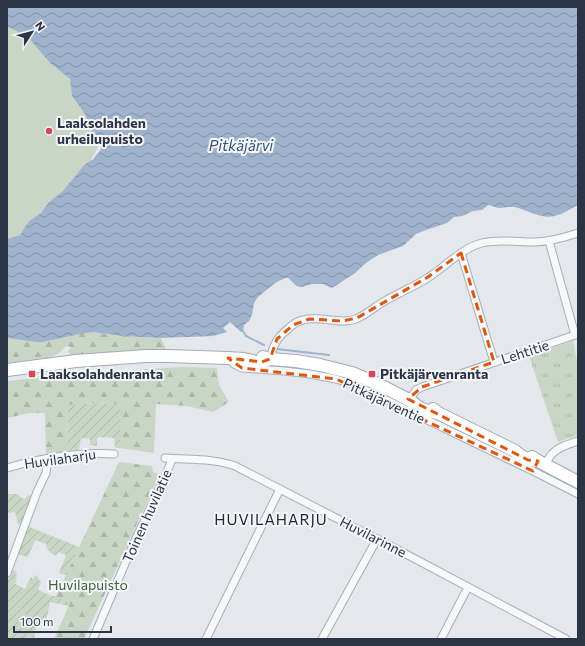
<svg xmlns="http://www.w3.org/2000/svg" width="585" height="646" font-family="Commissioner,sans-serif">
	<defs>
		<pattern id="grass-tufts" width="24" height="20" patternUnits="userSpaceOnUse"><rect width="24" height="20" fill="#c9d6c5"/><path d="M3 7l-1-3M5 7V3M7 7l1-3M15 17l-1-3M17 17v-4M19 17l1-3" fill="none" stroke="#adb8ab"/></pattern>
		<pattern id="forest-firs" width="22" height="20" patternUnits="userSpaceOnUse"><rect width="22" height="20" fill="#c9d6c5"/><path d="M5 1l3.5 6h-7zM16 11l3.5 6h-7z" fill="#adb8ab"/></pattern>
		<pattern id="garden-furrows" width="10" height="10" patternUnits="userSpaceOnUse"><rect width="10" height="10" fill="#c9d6c5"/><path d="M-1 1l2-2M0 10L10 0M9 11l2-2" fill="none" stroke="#adb8ab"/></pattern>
		<pattern id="water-waves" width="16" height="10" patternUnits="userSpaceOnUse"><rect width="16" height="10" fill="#9fb4cc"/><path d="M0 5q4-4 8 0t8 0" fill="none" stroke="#8293a7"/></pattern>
	</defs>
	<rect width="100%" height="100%" fill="#e4e7ec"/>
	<polygon fill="url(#grass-tufts)" points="573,341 578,366 578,435 558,442 529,356"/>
	<g fill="url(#forest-firs)">
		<path d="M94,332L122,336L161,338L167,351H145L72,355L68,352L71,347L66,346C53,363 27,362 7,365V338L36,342H43L85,333Z"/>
		<polygon points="180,367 217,368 219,385 229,402 213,412 187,406 156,404 154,453 120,448 119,404 96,403 68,405 67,451 46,454 45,413 29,413 7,418 7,381 74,374"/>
		<polygon points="119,462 152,466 153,472 160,474 84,639 54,639 70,603 56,596"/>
	</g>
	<g fill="url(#garden-furrows)">
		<polygon points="96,403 120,404 120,448 115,448 114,438 98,437 97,439 97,446 90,445 90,439 81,438 79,450 67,451 68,405"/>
		<polygon points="7,494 17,494 22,498 25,499 28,495 33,497 22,526 18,524 15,512 7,513"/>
		<path d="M27,526L79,547L66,575L59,573L66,555L58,552L56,556C51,553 46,550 46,544L35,540L28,557L16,554Z"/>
		<polygon points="12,569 17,572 15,574 17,575 16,579 17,580 15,584 25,589 31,577 33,579 35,575 39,578 39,580 41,582 38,590 52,596 56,596 70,603 69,606 50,602 46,622 38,620 34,638 27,637 27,639 7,639 7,582"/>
	</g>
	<polygon fill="#c9d6c5" points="7,26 10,28 27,36 50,63 70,79 72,96 85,114 98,147 91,160 84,165 63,191 49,202 41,213 29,221 22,232 20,235 7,239"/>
	<path fill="url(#water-waves)" d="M7,7H578V205C563,213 553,221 535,214C528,212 521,208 514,207C508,206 505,208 499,208C495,208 492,205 488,205L482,210L473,211L462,216L454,217L447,223L426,230L416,234L403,246L389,251L378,255L366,263L355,273L332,288L323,284H312L302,287L297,286L288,278H285L275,283L258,297L254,303L252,315L249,321L244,325L243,331L241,332L230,322L223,328L227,332L213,336L161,338L122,336L94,332L85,333L43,342H36L7,338V239L20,235L29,221L41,213L49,202L63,191L84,165L91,160H93C96,154 102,152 101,145L98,143L100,141L99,140L101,138L98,136L93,134L85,114L72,96L70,79L50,63L27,36L10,28L7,26Z"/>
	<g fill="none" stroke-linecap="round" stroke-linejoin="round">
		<g stroke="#9fb4cc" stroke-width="2">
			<polyline points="243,331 246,336 264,345"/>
			<polyline points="277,349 329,355"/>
		</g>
		<defs>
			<g id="street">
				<polyline points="549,241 575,335"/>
				<polyline points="461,253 494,362"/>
				<polyline points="228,358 234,364 242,368 284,371 310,374 336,379 355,385 533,471 578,494"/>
				<path d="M270,359C273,346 277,337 288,329C292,325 298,321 303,320C321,315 340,326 358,318C367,314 375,307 383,302C398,293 414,287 429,277C446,266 462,248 482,243C499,239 517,242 534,242C549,242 563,238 578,233"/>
				<polyline points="409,400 416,390 422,387 578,334"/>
				<path d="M165,458C188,460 213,458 235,466L404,553L566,639"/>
				<path d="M545,465C547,461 549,457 552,454C558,447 569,444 578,441"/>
				<path d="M7,468C42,458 78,452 114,454"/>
				<polyline points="7,573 37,492 46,473 47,466 46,459"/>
				<polyline points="93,639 133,545 167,472 172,459"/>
				<polyline points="206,639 280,489"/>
				<polyline points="322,639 377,539"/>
				<polyline points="441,639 468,587"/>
			</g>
			<g id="primary">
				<polyline points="263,357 270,359 296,361 320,365 352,373 378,384 409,400 420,408 428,411 438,413"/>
				<polyline points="7,370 76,361 146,356 168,356 228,358 244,359 257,362 262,362 270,359"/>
				<path d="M433,409L438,413L515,451C523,458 527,460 538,461"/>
				<polyline points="532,457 538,461 578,482"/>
			</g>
		</defs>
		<use href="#street" stroke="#a9aeb7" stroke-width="9"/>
		<use href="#primary" stroke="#a3abb8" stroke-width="14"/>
		<use href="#street" stroke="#f7f8fa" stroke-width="7"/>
		<use href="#primary" stroke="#fff" stroke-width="12"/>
	</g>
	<path fill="none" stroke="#df570f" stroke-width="3" stroke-dasharray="8 5" stroke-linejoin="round" d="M461,253L494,362L422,387L408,399L528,460L538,461L533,471L336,379L242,368L228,358L262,362L270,359L277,339L293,325L309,319L342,321L357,318L428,277Z"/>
	<g fill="#d1495b" stroke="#f4f6f9" stroke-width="1.5">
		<circle cx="49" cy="131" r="4"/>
		<rect x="28" y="370" width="8" height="8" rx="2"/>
		<rect x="368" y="370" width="8" height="8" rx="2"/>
	</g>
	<g text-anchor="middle" stroke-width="4" stroke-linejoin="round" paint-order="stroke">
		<g font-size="14" font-weight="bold" fill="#2b3445" stroke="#f4f6f9" text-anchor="start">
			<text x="57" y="128">Laaksolahden<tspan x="57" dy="16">urheilupuisto</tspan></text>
			<text x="40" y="379">Laaksolahdenranta</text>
			<text x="380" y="379">Pitkäjärvenranta</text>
		</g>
		<g font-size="14" fill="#2b3445" stroke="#f4f6f9">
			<text transform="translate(525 352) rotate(-18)" y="5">Lehtitie</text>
			<text transform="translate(384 401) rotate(25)" y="5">Pitkäjärventie</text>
			<text transform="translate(60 459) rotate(-8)" y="5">Huvilaharju</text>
			<text transform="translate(147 516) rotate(-66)" y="5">Toinen huvilatie</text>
			<text transform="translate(373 537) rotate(27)" y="5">Huvilarinne</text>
		</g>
		<g font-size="14" fill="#3f6138" stroke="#f4f6f9">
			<text x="88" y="590">Huvilapuisto</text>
		</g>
		<g font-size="15" font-style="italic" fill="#34527a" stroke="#f4f6f9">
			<text x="241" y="151">Pitkäjärvi</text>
		</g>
		<g font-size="15" letter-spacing="1" fill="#1d2536" stroke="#f4f6f9">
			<text x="271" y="525">HUVILAHARJU</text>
		</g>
	</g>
	<rect width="585" height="646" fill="none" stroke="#2b3445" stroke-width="16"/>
	<g transform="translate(32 32) rotate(54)" stroke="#f4f6f9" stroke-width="3" paint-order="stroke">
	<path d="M0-3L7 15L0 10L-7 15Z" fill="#2b3445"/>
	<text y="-6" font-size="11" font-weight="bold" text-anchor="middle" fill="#2b3445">N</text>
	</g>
	<path d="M14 626v6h97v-6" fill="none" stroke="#2b3445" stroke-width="2"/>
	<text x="20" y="626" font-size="12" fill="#2b3445" stroke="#f4f6f9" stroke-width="3" paint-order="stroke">100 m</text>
</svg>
